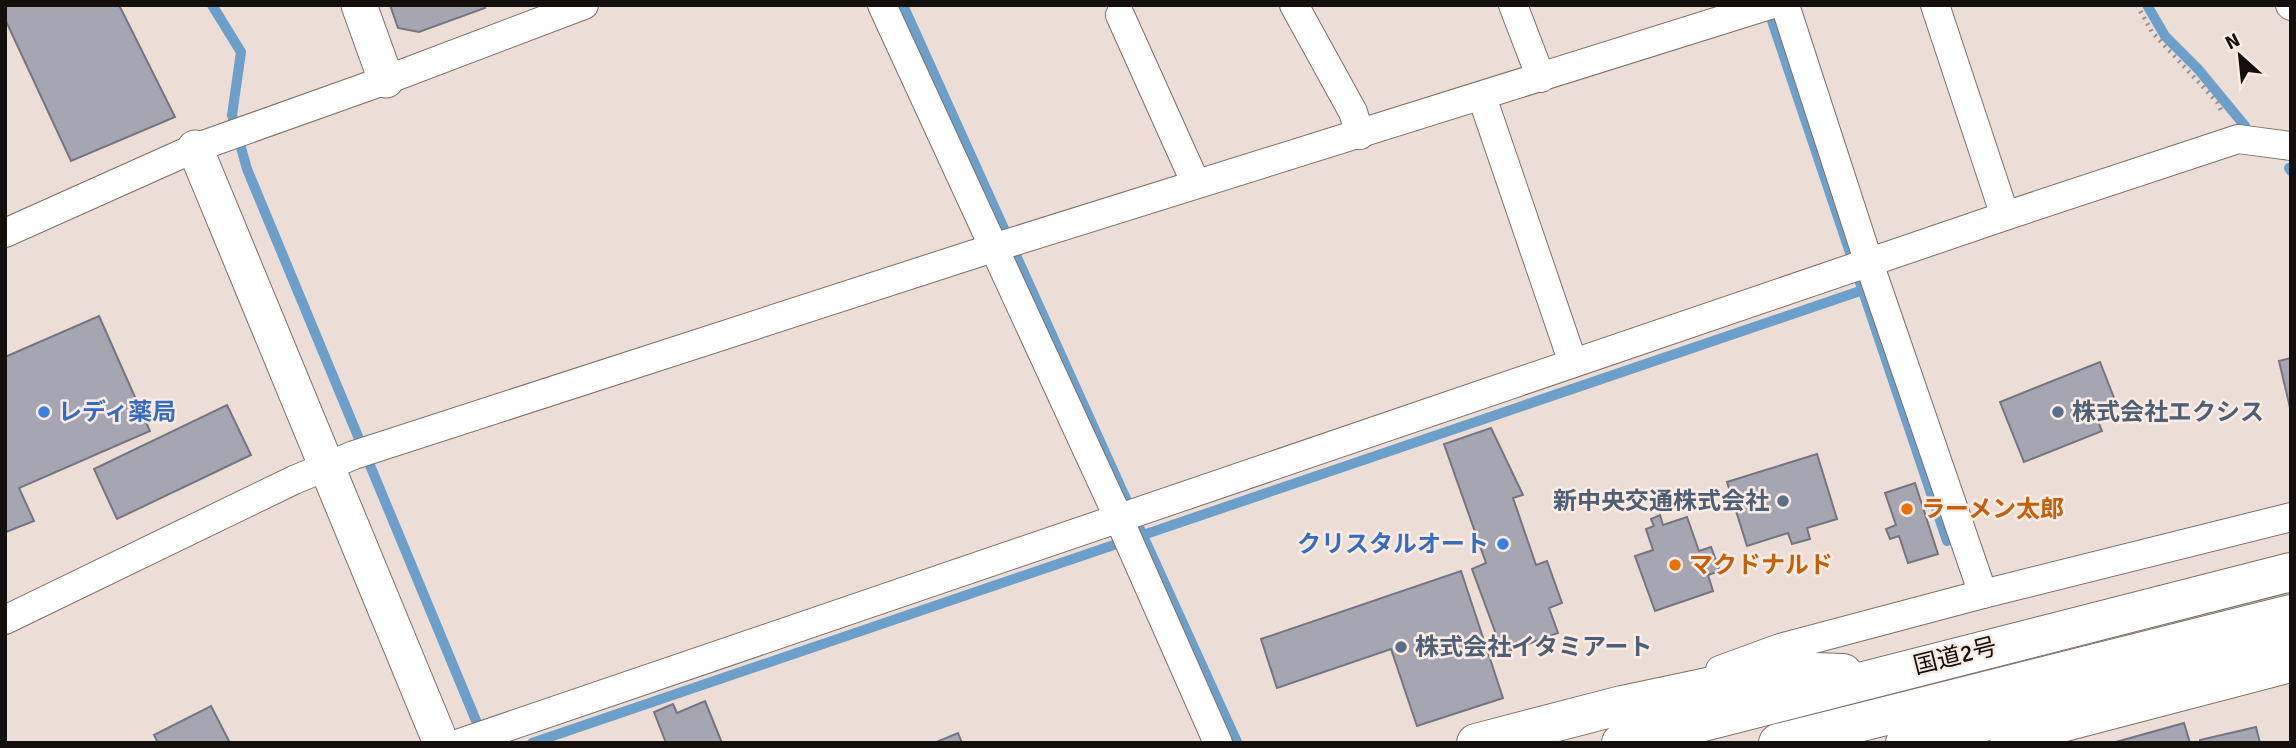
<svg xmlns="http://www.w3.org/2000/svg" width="2296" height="748" font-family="Signika,'Noto Sans JP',sans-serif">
	<rect width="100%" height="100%" fill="#ecded6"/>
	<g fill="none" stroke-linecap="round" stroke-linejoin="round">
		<g stroke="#6ca0ca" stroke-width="10">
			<polyline points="212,5 241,52 232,115 247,169 482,735"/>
			<polyline points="903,5 1132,512"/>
			<polyline points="2147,5 2165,36 2198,69 2245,126"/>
			<polyline points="1768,9 1947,541"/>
			<polyline points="2289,168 2291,171"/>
			<polyline points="1140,529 1237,742"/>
			<polyline points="532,743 1863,290"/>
		</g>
	</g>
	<g fill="#a6a6b3" stroke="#757581" stroke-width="2">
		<polygon points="5,5 119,5 175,117 71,161 5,19"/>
		<polygon points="390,5 484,5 485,8 419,32 398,28"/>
		<polygon points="99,316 150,431 19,488 34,521 6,532 5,357"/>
		<polygon points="2291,358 2291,412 2279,361"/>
		<polygon points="2100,362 2116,403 2094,412 2102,431 2024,462 2000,402"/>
		<polygon points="227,405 251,455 117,519 94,469"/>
		<polygon points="1491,428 1523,495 1513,498 1536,565 1547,561 1562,603 1549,608 1558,633 1503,653 1472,569 1486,563 1444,444"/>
		<polygon points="1817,454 1837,519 1807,528 1810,539 1792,544 1788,533 1747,546 1727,482"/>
		<polygon points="1915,483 1938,554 1908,563 1899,536 1890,539 1886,529 1896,525 1885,493"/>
		<polygon points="1660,515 1663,525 1687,517 1699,551 1711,547 1720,571 1708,575 1713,591 1655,611 1635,556 1653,550 1646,529 1654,526 1651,519"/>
		<polygon points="1461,571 1503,698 1417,726 1391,649 1277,688 1261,639"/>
		<polygon points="705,701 722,743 666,743 654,712 673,704 677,713"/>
		<polygon points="211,706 230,743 158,743 154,735"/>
		<polygon points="2184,723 2190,743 2115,743 2116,742"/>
		<polygon points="2256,727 2260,743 2200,743 2200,740"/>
		<polygon points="958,733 962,743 934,743"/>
	</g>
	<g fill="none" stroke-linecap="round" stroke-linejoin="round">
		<defs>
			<g id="minor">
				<polyline points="882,5 1119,519 1218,743"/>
				<polyline points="1294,5 1353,112 1360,135"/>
				<polyline points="1513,5 1541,78"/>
				<polyline points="1785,5 1869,263 1983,594"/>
				<polyline points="1935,5 2005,216"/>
				<polyline points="2290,5 2291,6"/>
				<polyline points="1120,15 1196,184"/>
				<polyline points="1482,97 1573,363"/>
				<polyline points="5,233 195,148 386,80 584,5"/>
				<polyline points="5,620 294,480 354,455 993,248 1770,5"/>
				<polyline points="1720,670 1780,648 1983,594 2291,517"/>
				<polyline points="460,743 2005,216 2238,139 2291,146"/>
				<polyline points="2004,743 2291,668"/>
			</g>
			<g id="tertiary">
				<polyline points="359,5 386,80"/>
				<polyline points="195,148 441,743"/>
			</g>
			<g id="trunk">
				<polyline points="1476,743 1622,705 1783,671 1843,673"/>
				<polyline points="1621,743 2291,572"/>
				<polyline points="1778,743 2291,614"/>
				<polyline points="1905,743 2291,641"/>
			</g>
		</defs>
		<use href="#minor" stroke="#7c7069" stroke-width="30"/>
		<use href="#tertiary" stroke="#7c7069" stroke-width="37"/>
		<use href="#trunk" stroke="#7c7069" stroke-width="40"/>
		<polyline stroke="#9b918b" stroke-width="4.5" stroke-dasharray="2 5" stroke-linecap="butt" points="2137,5 2152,32 2217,102 2223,114"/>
		<use href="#minor" stroke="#fff" stroke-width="28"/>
		<use href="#tertiary" stroke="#fff" stroke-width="35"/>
		<use href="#trunk" stroke="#fff" stroke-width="38"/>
	</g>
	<g fill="#3f7fe0" stroke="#faebe4" stroke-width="2.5">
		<circle cx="44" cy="412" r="7"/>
		<circle cx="1503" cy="544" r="7"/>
	</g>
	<g fill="#5c6f8a" stroke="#faebe4" stroke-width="2.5">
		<circle cx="2058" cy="412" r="7"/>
		<circle cx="1783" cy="501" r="7"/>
		<circle cx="1401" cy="647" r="7"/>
	</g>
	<g fill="#e8710a" stroke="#faebe4" stroke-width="2.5">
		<circle cx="1907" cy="509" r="7"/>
		<circle cx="1675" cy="565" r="7"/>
	</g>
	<g text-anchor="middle" stroke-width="5" stroke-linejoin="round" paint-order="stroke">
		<g font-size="24" font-weight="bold" fill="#366cbe" stroke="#faebe4" text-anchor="start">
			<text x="58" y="420">レディ薬局</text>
			<text x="1489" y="552" text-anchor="end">クリスタルオート</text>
		</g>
		<g font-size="24" font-weight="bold" fill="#4e5e75" stroke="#faebe4" text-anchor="start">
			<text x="2072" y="420">株式会社エクシス</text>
			<text x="1769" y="509" text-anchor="end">新中央交通株式会社</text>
			<text x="1415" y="655">株式会社イタミアート</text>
		</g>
		<g font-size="24" font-weight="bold" fill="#c56008" stroke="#faebe4" text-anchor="start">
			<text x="1921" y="517">ラーメン太郎</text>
			<text x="1689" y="573">マクドナルド</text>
		</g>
		<g font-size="24" fill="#130f0c" stroke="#faebe4">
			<text transform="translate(1955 656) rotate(-14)" y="8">国道2号</text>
		</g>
	</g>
	<rect width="2296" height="748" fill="none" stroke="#130f0c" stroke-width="14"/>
	<g transform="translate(2240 56) rotate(333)" stroke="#faebe4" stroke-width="5" paint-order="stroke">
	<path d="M0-5L12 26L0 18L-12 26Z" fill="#130f0c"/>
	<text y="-10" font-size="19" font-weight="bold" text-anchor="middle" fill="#130f0c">N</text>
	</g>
</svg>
